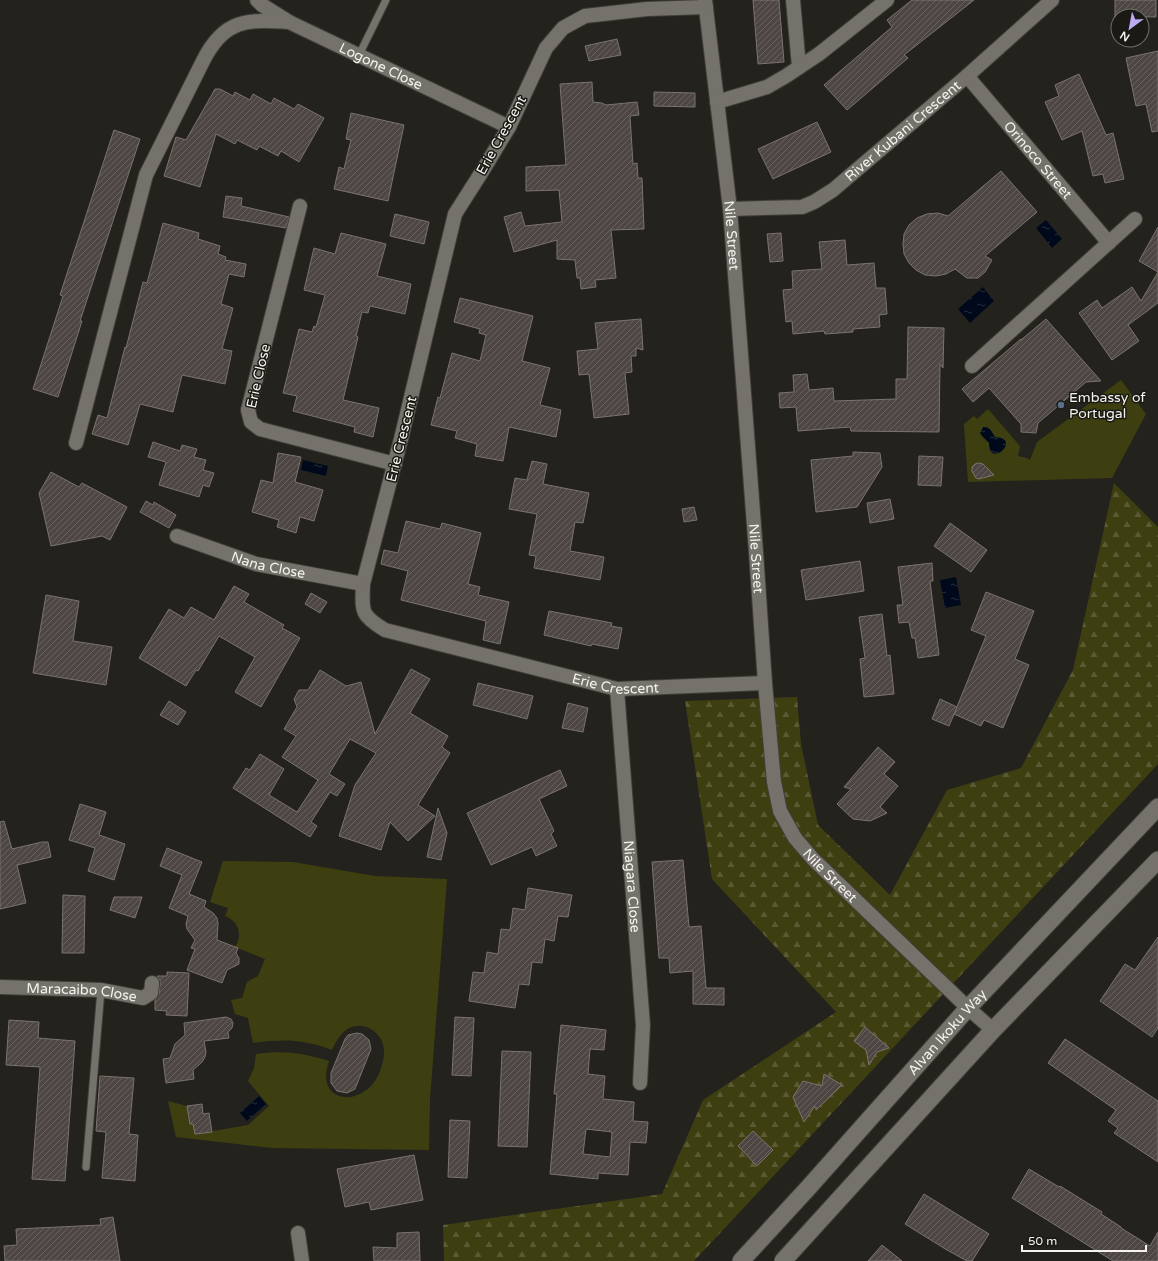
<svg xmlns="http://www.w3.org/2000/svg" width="1158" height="1261" viewBox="0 0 1158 1261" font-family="'Varela Round',sans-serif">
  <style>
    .green { fill: #3e3f11 }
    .forest { fill: url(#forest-firs) }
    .water { fill: url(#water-ripples) }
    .building { fill: url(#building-hatch); stroke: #7a736f; fill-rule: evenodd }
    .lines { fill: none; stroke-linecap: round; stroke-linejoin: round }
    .service-casing { stroke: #403e3a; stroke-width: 9 }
    .minor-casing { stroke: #403e3a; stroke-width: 16 }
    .tertiary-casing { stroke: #403e3a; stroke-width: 19 }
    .service { stroke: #74726b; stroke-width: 7 }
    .minor { stroke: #74726b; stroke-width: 14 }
    .tertiary { stroke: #74726b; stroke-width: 17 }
    .service-dot { fill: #5c6f8a; stroke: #1a1913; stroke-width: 1.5 }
    .labels { text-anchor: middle; stroke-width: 3; stroke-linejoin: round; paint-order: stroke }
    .street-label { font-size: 14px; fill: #f4f3ef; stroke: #1a1913 }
    .poi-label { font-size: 14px; fill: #f4f3ef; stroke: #1a1913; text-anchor: start }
  </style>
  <defs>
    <pattern id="forest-firs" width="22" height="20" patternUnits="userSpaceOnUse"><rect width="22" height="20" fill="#3e3f11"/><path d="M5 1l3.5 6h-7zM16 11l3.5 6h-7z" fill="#5a5b34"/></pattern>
    <pattern id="water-ripples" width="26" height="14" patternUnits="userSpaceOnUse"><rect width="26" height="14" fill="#00091b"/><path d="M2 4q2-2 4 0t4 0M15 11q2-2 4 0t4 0" fill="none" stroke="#262d3c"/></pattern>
    <pattern id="building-hatch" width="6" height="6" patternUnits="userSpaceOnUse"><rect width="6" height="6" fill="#4d4643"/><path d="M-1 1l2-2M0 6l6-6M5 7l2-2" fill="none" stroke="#67615e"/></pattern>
  </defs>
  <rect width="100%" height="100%" fill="#24221d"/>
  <g class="green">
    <path d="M1121 380 1146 414 1112 478 968 482 964 424 974 416 977 419 988 409 1020 446 1018 456 1027 458 1030 460 1037 442Z"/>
    <path d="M223 861 293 862 375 876 447 879 430 1099 429 1150 272 1148 176 1137 168 1101 187 1106 190 1124H193L195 1134 248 1125 269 1106 248 1081 254 1068 256 1054C281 1050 304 1053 329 1061 313 1108 370 1108 381 1068 384 1059 385 1052 383 1044 380 1035 373 1028 363 1026 346 1024 339 1036 332 1050 303 1039 284 1039 253 1043L248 1018 235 1014 231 1000 242 998 247 982 258 976 265 959 235 947C243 935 239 921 225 916L228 908 210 902Z"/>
  </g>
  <path class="forest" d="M1114 483 1158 527V764L694 1261H444L443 1225 662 1194 703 1100 836 1012 712 879 685 701 797 697 801 744 818 825 890 895 947 790 1021 768 1073 670Z"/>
  <g class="water">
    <path d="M1046 220 1062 239 1052 248 1036 228Z"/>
    <path d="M983 287 994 301 970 323 958 309Z"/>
    <path d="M983 427C990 426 992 432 995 437 1023 438 989 470 989 443L982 436 980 433Z"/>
    <path d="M303 460 328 466 326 476 301 470Z"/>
    <path d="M956 577 961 605 945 608 940 580Z"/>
    <path d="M259 1096 266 1104 247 1121 240 1113Z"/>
  </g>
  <g class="building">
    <path d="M753 0H779L784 62 758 64Z"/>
    <path d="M912 0H974L904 55 908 58 847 110 824 85 892 27 887 20Z"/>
    <path d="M1115 0H1156V17L1118 16V17H1115Z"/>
    <path d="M617 39 621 55 589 61 585 46Z"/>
    <path d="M1158 51V131L1152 132 1146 104 1136 106 1126 58Z"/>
    <path d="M1079 74 1106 135 1113 133 1124 179 1105 183 1103 174 1093 176 1082 131 1062 140 1045 102 1059 96 1055 85Z"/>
    <path d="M592 82 593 102 602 103 606 105 637 102 639 115 630 116 633 164 637 163 638 178H642L644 229 611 230 616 278 595 280 596 287 581 289 580 278H577L575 260 557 259V240L514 252 504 217 521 212 525 226 562 222 559 190 526 191V167L566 165 560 84Z"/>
    <path d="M215 89H220L233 96 235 92 250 100 253 94 271 104 274 98 294 109 298 104 324 118 299 162 281 151 278 156 259 146 257 150 237 140 235 144 216 134 200 187 164 176 176 137 186 140Z"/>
    <path d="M654 92 695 93V107L654 106Z"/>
    <path d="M351 113 404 125 388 201 334 189 339 167 344 169 348 152 351 140 346 139Z"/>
    <path d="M817 122 831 152 773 179 758 149Z"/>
    <path d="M114 130 140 139 80 321H82L58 397 33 389 63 296 60 295Z"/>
    <path d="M1001 171 1037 212 985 256 992 260 985 272 978 278H967L955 269 946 274 936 276 925 275 916 270 909 263 904 254 903 244 904 234 909 225 917 218 927 214 938 213 948 216Z"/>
    <path d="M226 196 242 198 241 206 289 217 286 228 223 217Z"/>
    <path d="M395 214 429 222 424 244 390 236Z"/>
    <path d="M163 223 199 233 198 239 220 246 218 254 226 257 225 260 246 264 244 277 229 274 221 304 233 308 222 349 232 351 225 384 182 375 173 412 140 404 128 445 92 434 98 415 107 418 125 347 126 348 143 282 147 283Z"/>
    <path d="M1158 227V272L1139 261Z"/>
    <path d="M341 233 386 244 377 276 411 284 405 314 370 306 368 313 362 312 356 336 358 337 343 400 379 408 373 437 354 432 355 427 293 411 297 396 283 393 299 329 312 332 314 326 316 327 325 295 304 290 314 248 335 254Z"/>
    <path d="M781 233 783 261 770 262 767 234Z"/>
    <path d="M845 240 847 265 874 263 876 288H885L887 314 879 315 880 327 853 329V332L825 334 824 331 793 334 792 321 786 322 783 290 793 289 792 271 822 269 819 242Z"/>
    <path d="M1158 272V303L1128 325 1139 341 1112 360 1079 313 1097 300 1102 308 1132 287 1141 301Z"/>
    <path d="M460 298 533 316 522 361 550 368 540 405 561 410 556 437 509 427 503 461 475 456 477 444 455 438 457 431 431 425 438 397 440 398 452 353 480 361 486 335 479 333 480 329 454 322Z"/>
    <path d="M641 319 643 350 636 348V356H631L632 372 625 373 629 414 594 418 589 374 579 375 577 351 598 349 595 323Z"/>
    <path d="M1046 319 1101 381 1086 382 1038 423 1036 433 1021 432V424L989 388 973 402 962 389 1021 339V340Z"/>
    <path d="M908 327 944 328 943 368 940 364 939 432 851 431 850 427 798 431 796 407 780 408 779 393 794 392 793 375 807 374 809 390 833 388 834 401 896 399V379H907Z"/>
    <path d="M153 442 180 451 182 445 197 449 194 457 206 460 203 470 214 473 209 487 203 485 199 497 159 485 166 462 148 457Z"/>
    <path d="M853 452 880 453 882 467 857 507 816 512 811 460 853 456Z"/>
    <path d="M278 453 301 457 295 482 323 490 314 521 300 517 296 533 277 527 279 520 252 512 261 480 273 483Z"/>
    <path d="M919 456 943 457 941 486 918 485Z"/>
    <path d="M532 461 547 464 543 484 589 493 583 523 575 522 570 551 604 557 600 580 534 568 536 556 529 555 537 514 509 509 515 478 527 480Z"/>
    <path d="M979 463 983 464 994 475 979 479 976 478 972 471V467L975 464Z"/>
    <path d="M51 472 79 487 82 483 127 507 110 540 102 536 51 546 39 493Z"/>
    <path d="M890 499 894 519 870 523 867 503Z"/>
    <path d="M146 501 153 505 154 502 176 515 169 528 140 512Z"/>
    <path d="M694 507 697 520 684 522 682 509Z"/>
    <path d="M406 521 440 529 442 523 481 533 468 584 480 587 478 595 509 602 500 644 483 640 486 621 401 600 408 571 381 564 384 550 398 553Z"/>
    <path d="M950 523 987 550 971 572 934 546Z"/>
    <path d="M860 561 864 591 806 600 801 570Z"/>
    <path d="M932 563 933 581H930L939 655 918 658 915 638H912L909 622 899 623 897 605H903L898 567Z"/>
    <path d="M234 586 249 594 244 602 284 625 282 628 300 638 261 707 235 692 255 657 219 636 198 671 196 670 186 686 139 658 169 609 184 618 191 607 214 620Z"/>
    <path d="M986 592 1034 611 1015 659 1029 665 1003 728 984 720 981 726 954 714 986 636 971 630Z"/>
    <path d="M311 593 327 602 320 613 305 604Z"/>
    <path d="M46 595 79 601 73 641 112 647 106 685 33 673Z"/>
    <path d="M549 611 612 623 611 626 622 628 618 649 592 644 591 646 544 635Z"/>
    <path d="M882 614 887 656 890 655 894 694 864 697 860 659 865 658 859 617Z"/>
    <path d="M411 669 430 679 410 713 448 736 442 747 450 753 418 805 435 816 408 841 390 822 381 850 339 836 355 785 376 753 350 739 329 774 345 784 337 796 330 792 311 822 317 826 310 837 233 788 246 768 250 770 260 754 284 769 269 795 297 812 318 780 282 757 296 736 284 729 297 707 294 699 299 690H308L320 670 346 686 361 682 375 734Z"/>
    <path d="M478 683 533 696 527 719 473 705Z"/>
    <path d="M940 699 957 707 949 726 932 719Z"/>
    <path d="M169 701 186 712 178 725 160 715Z"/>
    <path d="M568 703 588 708 583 732 562 728Z"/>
    <path d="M878 747 895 762 884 774 898 786 880 807 887 813 870 821 853 819 837 804 851 789 844 787Z"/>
    <path d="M560 770 567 786 539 799 554 831 551 834 557 846 536 856 532 847 491 865 467 813Z"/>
    <path d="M80 804 106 812 99 835 125 844 114 880 88 871 95 848 69 840Z"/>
    <path d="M438 808 447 833 441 860 427 857Z"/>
    <path d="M4 821 12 849 42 842H48L51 857 17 865 26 903 0 909V822Z"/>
    <path d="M167 848 202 862 189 894 206 901 204 907 213 913 217 918 218 923 217 940 238 948 236 953 239 958V964L227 970 222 983 187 970 195 949 191 948 195 940 187 929 186 924 188 916 169 908 182 875 160 866Z"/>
    <path d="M683 860 689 927 701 926 706 988H724V1005L693 1004V971L670 973 669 958H659L652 862Z"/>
    <path d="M528 888 572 895 568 917 558 916 554 941 545 939 542 963 532 962 529 985 519 984 515 1008 469 1001 473 972 484 973 487 952 498 954 501 929 510 930 513 908 525 910Z"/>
    <path d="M63 895 85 896 84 953H62Z"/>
    <path d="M114 897H142L135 918 110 910Z"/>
    <path d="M1158 937V1028L1152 1037 1100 1001 1125 964 1135 970Z"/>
    <path d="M167 972 189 973 187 1016 166 1015 167 1011 155 1010V1000L159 994 160 984V980L157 976H167Z"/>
    <path d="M226 1017 231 1019 233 1023 232 1028 228 1032 229 1038 204 1041 206 1052 205 1057 202 1062 193 1070 194 1079 166 1083 163 1059 170 1058 175 1044 185 1035 184 1023Z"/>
    <path d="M455 1017 474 1018 471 1076 452 1075Z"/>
    <path d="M9 1020 39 1022 38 1038 75 1041 65 1181 32 1179 40 1067 6 1065Z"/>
    <path d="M561 1025 606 1030 604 1050 590 1049 588 1074 605 1076 603 1099 634 1102 633 1121 648 1122 646 1143 630 1142 628 1175 598 1173V1179L550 1174 557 1094H554ZM586 1129 612 1132 610 1157 583 1154Z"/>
    <path d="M865 1027 889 1048 877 1052 869 1065 866 1050 854 1041Z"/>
    <path d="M357 1033 362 1034 369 1040 371 1049 355 1089 347 1093 337 1091 331 1083V1073L345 1039 348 1035Z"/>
    <path d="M1065 1039 1158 1101V1162L1114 1133 1118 1128 1108 1121 1116 1110 1048 1063Z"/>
    <path d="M502 1051 531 1052 527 1147 498 1146Z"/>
    <path d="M824 1074 842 1085 816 1110V1107H814L804 1122 793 1097 803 1081 822 1086Z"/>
    <path d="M100 1076 134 1078 129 1134 138 1135 135 1181 102 1178 106 1132 96 1131Z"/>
    <path d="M202 1104 203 1114 209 1113 212 1132 195 1134 193 1124H190L187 1106Z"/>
    <path d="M450 1120 470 1121 467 1178 448 1177Z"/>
    <path d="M753 1131 773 1150 757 1166 738 1146Z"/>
    <path d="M414 1155 423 1200 371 1210 369 1202 345 1207 337 1169Z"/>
    <path d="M1029 1169 1059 1187 1060 1186 1102 1212 1101 1214 1121 1227V1228L1150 1246 1158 1232V1261H1113L1012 1198Z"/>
    <path d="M924 1194 989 1234 972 1261H967L947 1250 905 1224Z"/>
    <path d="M113 1217 120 1261H5L4 1246 17 1245 16 1229 101 1225 100 1219Z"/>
    <path d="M419 1232 420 1261H374L373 1247 397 1248V1233Z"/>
    <path d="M882 1245 902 1261H868Z"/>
  </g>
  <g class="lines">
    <g class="service-casing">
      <g id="service">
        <path d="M359 55 386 0"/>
        <path d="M86 1167 101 990"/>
      </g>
    </g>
    <g class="minor-casing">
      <g id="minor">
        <path id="s1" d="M257 0 262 5 289 22 509 127"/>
        <path id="s2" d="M705 0 730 209 756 552 765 683 774 782 780 811 795 838 813 859 968 1008 993 1030"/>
        <path d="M793 0 799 67"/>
        <path id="s3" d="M706 7 647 9 585 16 563 28 546 48 509 127 483 170 455 214 401 439 363 584C362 611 360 615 385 630L617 689 765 683"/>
        <path id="s4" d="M967 76 1109 243"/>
        <path d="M717 102 767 87 786 76 819 54 887 0"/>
        <path d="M300 206 248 410 251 422 260 429 395 464"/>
        <path id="s5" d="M730 209 802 207 814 202 833 190 967 76 1052 0"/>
        <path d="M972 366 1135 219"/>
        <path d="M76 443 146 175 203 61C224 19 247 19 289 22"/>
        <path id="s6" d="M177 536 256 564 363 584"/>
        <path id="s7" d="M617 689 643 1025 640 1083"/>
        <path id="s8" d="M0 987 101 990 143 998 151 993 152 983"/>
        <path d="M298 1233 302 1261"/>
      </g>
    </g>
    <g class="tertiary-casing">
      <g id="tertiary">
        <path id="s9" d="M741 1261 809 1187 968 1008 1158 807"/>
        <path d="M783 1261 993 1030 1158 860"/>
      </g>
    </g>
    <use href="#service" class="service"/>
    <use href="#minor" class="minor"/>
    <use href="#tertiary" class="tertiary"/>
  </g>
  <circle class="service-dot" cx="1061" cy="405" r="4"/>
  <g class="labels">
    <g class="street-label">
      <text dy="5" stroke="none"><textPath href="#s1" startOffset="141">Logone Close</textPath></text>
      <text dy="5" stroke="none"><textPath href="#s5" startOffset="199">River Kubani Crescent</textPath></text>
      <text transform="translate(501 135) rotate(-61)" y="5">Erie Crescent</text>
      <text dy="5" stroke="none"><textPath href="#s4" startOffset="110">Orinoco Street</textPath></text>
      <text dy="5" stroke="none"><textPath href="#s2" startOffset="237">Nile Street</textPath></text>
      <text transform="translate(258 376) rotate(-77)" y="5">Erie Close</text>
      <text transform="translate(401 439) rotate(-76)" y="5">Erie Crescent</text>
      <text dy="5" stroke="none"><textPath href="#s2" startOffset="561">Nile Street</textPath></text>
      <text dy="5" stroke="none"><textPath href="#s6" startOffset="96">Nana Close</textPath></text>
      <text dy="5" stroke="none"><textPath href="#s3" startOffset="1037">Erie Crescent</textPath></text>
      <text dy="5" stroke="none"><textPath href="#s2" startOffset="897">Nile Street</textPath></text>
      <text dy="5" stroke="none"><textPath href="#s7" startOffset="198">Niagara Close</textPath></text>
      <text dy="5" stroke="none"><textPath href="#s8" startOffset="82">Maracaibo Close</textPath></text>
      <text dy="5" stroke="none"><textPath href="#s9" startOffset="308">Alvan Ikoku Way</textPath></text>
    </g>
    <g class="poi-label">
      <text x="1069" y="402">Embassy of<tspan x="1069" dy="16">Portugal</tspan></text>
    </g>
  </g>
  <g transform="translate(1130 28) rotate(212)"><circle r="19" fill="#1a1913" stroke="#71706b"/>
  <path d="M0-3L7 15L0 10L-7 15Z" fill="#bea9f5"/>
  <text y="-6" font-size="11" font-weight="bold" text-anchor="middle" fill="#f4f3ef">N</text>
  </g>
  <path d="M1022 1245v6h124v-6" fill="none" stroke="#f4f3ef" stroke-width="2"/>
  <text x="1028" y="1245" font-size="12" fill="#f4f3ef" stroke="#1a1913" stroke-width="3" paint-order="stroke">50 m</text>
</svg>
